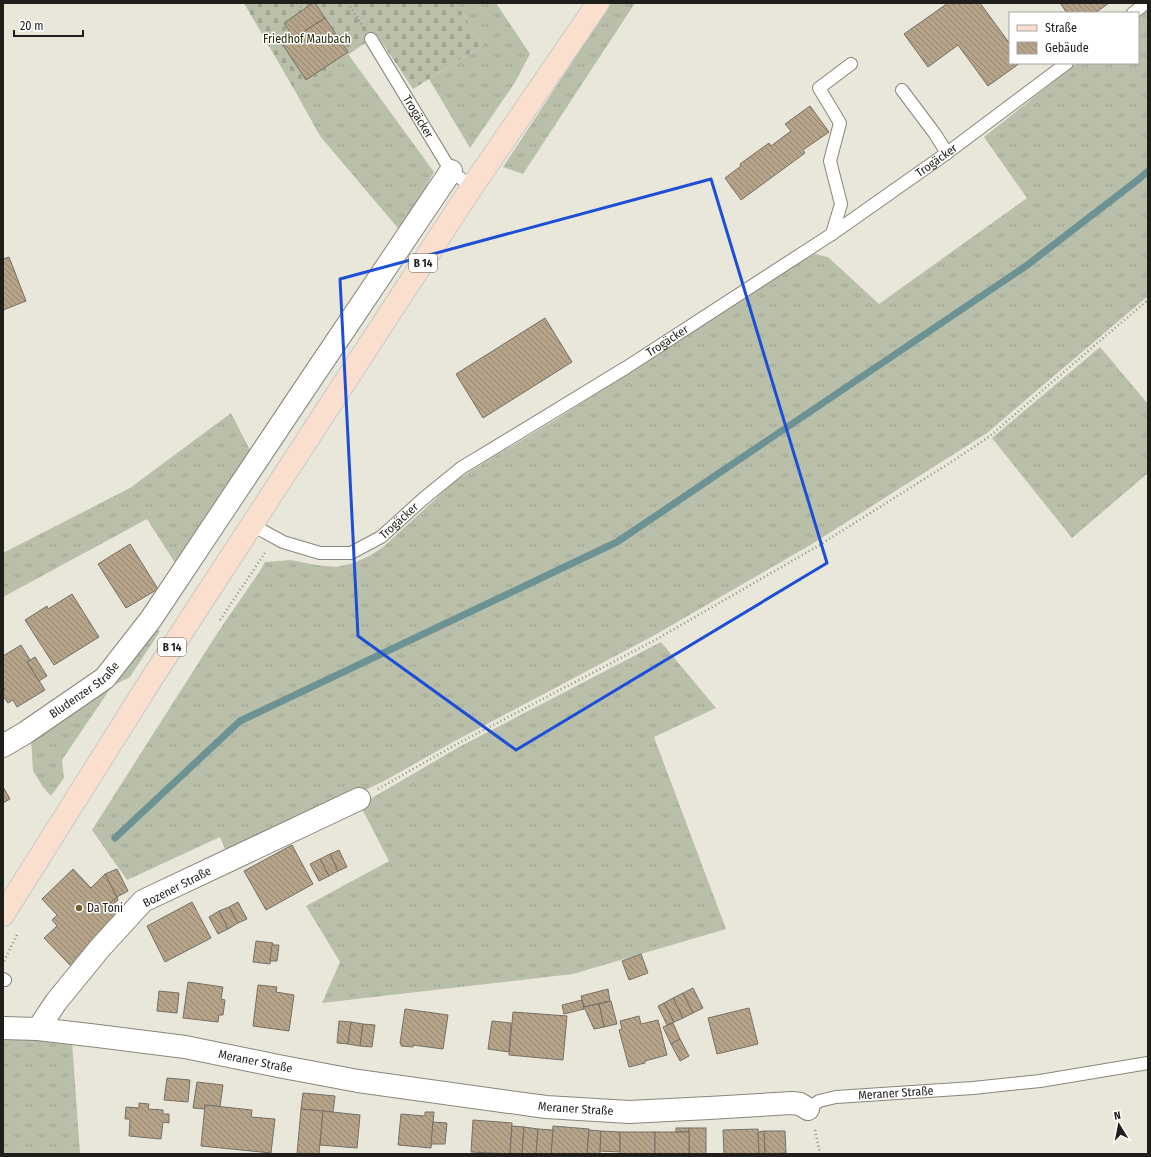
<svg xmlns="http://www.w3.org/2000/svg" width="1151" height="1157" viewBox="0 0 1151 1157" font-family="'Fira Sans Condensed',sans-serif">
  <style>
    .grass { fill: url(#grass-tufts) }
    .cemetery { fill: url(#cemetery-stones) }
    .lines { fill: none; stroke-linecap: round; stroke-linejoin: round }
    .stream { stroke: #6c9293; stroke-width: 7 }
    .building { fill: url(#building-back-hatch); stroke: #766f66 }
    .service-casing { stroke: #88867a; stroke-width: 14 }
    .minor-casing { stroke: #88867a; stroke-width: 24 }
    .primary-casing { stroke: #c9c9c8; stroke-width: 24 }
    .path { stroke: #919086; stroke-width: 2.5; stroke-dasharray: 1 3; stroke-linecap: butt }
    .service { stroke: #fff; stroke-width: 12 }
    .minor { stroke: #fff; stroke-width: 22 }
    .primary { stroke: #fadece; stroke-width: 22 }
    .marked { fill: none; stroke: #1d4ed8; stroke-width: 3; stroke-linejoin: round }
    .poi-dot { fill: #726230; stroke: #fff; stroke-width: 1.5 }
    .labels { text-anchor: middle; stroke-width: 3; stroke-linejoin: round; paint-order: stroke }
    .shield { fill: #fff; stroke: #62625f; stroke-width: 1 }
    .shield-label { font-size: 11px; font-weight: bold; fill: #1f1e1a }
    .park-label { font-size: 12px; fill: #272e08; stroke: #fff }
    .street-label { font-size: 12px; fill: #1f1e1a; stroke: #fff }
    .poi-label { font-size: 12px; fill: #1f1e1a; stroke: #fff; text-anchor: start }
  </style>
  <defs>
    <pattern id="grass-tufts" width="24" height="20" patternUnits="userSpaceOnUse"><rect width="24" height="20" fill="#babfaa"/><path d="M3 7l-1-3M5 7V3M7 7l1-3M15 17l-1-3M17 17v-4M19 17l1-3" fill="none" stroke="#9fa492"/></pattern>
    <pattern id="cemetery-stones" width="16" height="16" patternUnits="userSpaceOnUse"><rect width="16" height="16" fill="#babfaa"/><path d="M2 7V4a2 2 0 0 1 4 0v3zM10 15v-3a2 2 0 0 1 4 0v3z" fill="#9fa492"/></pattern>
    <pattern id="building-back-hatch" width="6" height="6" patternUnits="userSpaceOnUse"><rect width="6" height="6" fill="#b6a48a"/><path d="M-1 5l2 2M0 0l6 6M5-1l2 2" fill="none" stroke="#938570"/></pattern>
  </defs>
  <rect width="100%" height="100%" fill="#e9e7da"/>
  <g class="grass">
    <path d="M456 3H496L530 54 514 84 470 148 429 79 483 45Z"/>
    <path d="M611 3H635L523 174 503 167Z"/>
    <path d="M1148 7V296L987 433 812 544 653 636 455 741 386 780 332 806 227 854 220 837 127 880 92 830 218 632 260 571 265 562 291 560 316 565 336 567 354 563 369 556 382 548 454 482 469 472 558 418 656 356 791 267 815 254 828 257 879 304 1027 198 984 137 1077 63H1138V15Z"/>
    <path d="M348 54 434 172 402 233 320 136 295 91Z"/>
    <path d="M1100 347 1148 404V473L1072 538 992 438Z"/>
    <path d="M231 413 252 454 179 569 147 519 3 597V553L130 488Z"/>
    <path d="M153 626 160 631 130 677 112 686 62 760 64 778 51 796 43 787 33 771 31 737Z"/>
    <path d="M661 642 716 708 654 737 726 929 573 974 322 1003 340 962 306 906 389 861 360 805 459 747Z"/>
    <path d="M3 1037 72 1041 80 1154H3Z"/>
  </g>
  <path class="cemetery" d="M244 3H456L483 45 413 89 377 35 295 91Z"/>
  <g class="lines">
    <path class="stream" d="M115 838 240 721 617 542 1026 266 1139 179 1148 171"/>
  </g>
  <g class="building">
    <path d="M313 3H315L325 18 294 38 284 23Z"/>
    <path d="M948 3H980L1010 44V63H1020L988 86 958 45 928 67 904 34Z"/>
    <path d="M1060 3H1109L1095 13H1067Z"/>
    <path d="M325 18 348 52 306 80 283 45Z"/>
    <path d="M810 106 829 132 803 150 805 153 741 200 725 178 741 166 740 164 769 143 771 146 791 131 785 124Z"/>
    <path d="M9 257 26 301 3 310V259Z"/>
    <path d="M545 318 572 362 483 418 456 374Z"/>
    <path d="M130 544 158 589 126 608 98 564Z"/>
    <path d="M72 594 99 637 54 665 25 620 47 606 48 609Z"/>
    <path d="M21 645 30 660 27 662 45 690 17 707 13 700 8 703 3 696V691L5 689 3 686V656Z"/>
    <path d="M35 657 47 676 39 681 27 662Z"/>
    <path d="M3 787 10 799 3 803Z"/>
    <path d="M292 845 313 884 266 910 244 871Z"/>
    <path d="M339 850 347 867 338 871 330 854Z"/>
    <path d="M330 854 338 871 329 876 320 859Z"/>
    <path d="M320 859 329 876 319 881 310 864Z"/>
    <path d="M73 869 91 888 105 874 117 897 109 904 119 915 73 968 44 938 57 926 52 920 57 915 42 899Z"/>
    <path d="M117 869 128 891 117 897 105 874Z"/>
    <path d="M117 897 118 900 111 906 109 904Z"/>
    <path d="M192 902 211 938 165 962 147 926Z"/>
    <path d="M238 902 247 919 238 923 229 907Z"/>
    <path d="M229 907 238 923 228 929 219 911Z"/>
    <path d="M219 911 228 929 218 934 209 917Z"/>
    <path d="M256 941 273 943 270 964 253 962Z"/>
    <path d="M272 945H279L277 961H270Z"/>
    <path d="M641 954 648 973 629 980 622 961Z"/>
    <path d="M188 982 223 987 221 999 225 1000 223 1015H219L218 1022 183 1018Z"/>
    <path d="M258 985 277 987 276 992 294 995 289 1031 253 1026Z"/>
    <path d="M693 988 703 1008 693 1013 683 993Z"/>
    <path d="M608 989 610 1001 584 1007 581 996Z"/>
    <path d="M159 991 179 993 177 1013 157 1011Z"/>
    <path d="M683 993 693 1013 683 1018 673 998Z"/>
    <path d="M673 998 683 1018 674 1022 664 1003Z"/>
    <path d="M582 1000 584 1009 564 1014 562 1005Z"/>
    <path d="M611 1001 617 1024 604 1027 599 1004Z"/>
    <path d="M664 1003 674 1022 667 1025 658 1006Z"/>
    <path d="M599 1004 604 1027 594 1029 584 1007Z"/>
    <path d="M749 1008 758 1044 717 1054 708 1018Z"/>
    <path d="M405 1009 448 1015 443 1049 413 1045V1047L401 1046V1043H400Z"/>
    <path d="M513 1012 567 1016 563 1060 509 1055Z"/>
    <path d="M639 1016 641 1024 658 1020 667 1055 645 1061V1063L629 1067 619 1030 622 1029 620 1021Z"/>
    <path d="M339 1021 351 1022 348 1044 337 1043Z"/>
    <path d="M492 1021 511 1023 509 1052 488 1049Z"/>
    <path d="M351 1022 363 1024 360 1046 348 1044Z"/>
    <path d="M673 1023 680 1039 671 1044 663 1027Z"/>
    <path d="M363 1024 375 1025 372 1047 360 1046Z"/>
    <path d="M680 1039 689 1056 680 1061 671 1044Z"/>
    <path d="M167 1078 190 1080 188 1102 164 1100Z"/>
    <path d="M197 1082 223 1085 220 1107 205 1105 204 1109 193 1108Z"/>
    <path d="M303 1093 335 1096 333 1112 301 1109Z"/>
    <path d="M139 1103 149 1104 148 1109 163 1110V1114H169V1123L163 1122 161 1139 129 1136 130 1119H125L126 1107 139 1108Z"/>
    <path d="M205 1105 252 1110 251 1117 275 1119 271 1153 201 1146Z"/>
    <path d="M301 1109 323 1111 319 1154H297Z"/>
    <path d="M323 1111 360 1115 357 1148 320 1145Z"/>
    <path d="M425 1112H434L431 1148 398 1145 401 1114 425 1116Z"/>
    <path d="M473 1120 512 1123 510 1154 471 1152Z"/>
    <path d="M433 1122 447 1123 445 1144H431Z"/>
    <path d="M512 1126 524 1127 522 1154 510 1153Z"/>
    <path d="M553 1126 589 1129 587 1154H551Z"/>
    <path d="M524 1127 538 1129 536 1154H522Z"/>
    <rect x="676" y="1128" width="13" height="4"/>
    <rect x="689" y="1128" width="17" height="26"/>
    <path d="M538 1129 553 1130 551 1154H536Z"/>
    <path d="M758 1129 759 1154H724L723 1130Z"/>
    <path d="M589 1130 601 1131 600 1154H587Z"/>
    <path d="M601 1131 620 1132V1152L600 1151Z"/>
    <path d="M764 1131H785L786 1153 765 1154Z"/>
    <path d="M764 1131 765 1154 759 1153 758 1132Z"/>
    <rect x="620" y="1132" width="35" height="22"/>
    <rect x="655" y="1132" width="34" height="22"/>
  </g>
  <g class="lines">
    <g class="service-casing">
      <g id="service">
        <path d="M1133 13 1146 3"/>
        <path id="s1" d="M371 39 451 171 472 187"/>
        <path d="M902 90 935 134 947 153"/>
        <path d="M832 234 841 204 830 161 840 123 819 88 851 64"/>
        <path id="s2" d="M252 525 283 542 320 553H351L381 537 423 499 461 468 627 367 832 234 947 153 1067 63"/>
        <path d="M3 979 5 980"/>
        <path id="s3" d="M808 1109 819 1101 836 1097 973 1088 1040 1081 1148 1063"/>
      </g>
    </g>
    <g class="minor-casing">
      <g id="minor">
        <path id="s4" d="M3 746 25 733 105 678 151 619 297 400 451 171"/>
        <path id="s5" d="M3 1028 38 1029 98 1036 185 1047 278 1066 358 1081 546 1107 629 1112 709 1108 792 1103 800 1104 808 1109"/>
        <path d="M38 1029 56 1002 100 948 143 901 359 799"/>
      </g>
    </g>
    <g class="primary-casing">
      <path id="primary" d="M3 915 154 675 472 187 598 3"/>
    </g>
    <g class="path">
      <path d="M298 3 303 10"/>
      <path d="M348 3 362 25"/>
      <path d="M220 620 265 553"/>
      <path d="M378 789 457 744 657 639 818 546 956 459 990 436 1095 345 1148 300"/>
      <path d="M4 961 18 933"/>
      <path d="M815 1130 820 1154"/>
    </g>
    <use href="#service" class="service"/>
    <use href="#minor" class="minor"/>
    <use href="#primary" class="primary"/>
  </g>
  <path class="marked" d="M711 179 827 563 516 750 358 636 340 279Z"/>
  <circle class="poi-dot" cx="79" cy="908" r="4"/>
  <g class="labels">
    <g class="shield">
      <rect x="409" y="254" width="28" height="18" rx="3"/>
      <rect x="158" y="638" width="28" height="18" rx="3"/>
    </g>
    <g class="shield-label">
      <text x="423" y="267">B 14</text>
      <text x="172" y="651">B 14</text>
    </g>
    <g class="park-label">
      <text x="307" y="43">Friedhof Maubach</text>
    </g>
    <g class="street-label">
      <text dy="4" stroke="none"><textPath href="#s1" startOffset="91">Trogäcker</textPath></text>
      <text dy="4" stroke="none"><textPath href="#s2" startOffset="811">Trogäcker</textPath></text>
      <text dy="4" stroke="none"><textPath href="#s2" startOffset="487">Trogäcker</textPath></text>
      <text dy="4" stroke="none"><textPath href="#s2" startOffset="163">Trogäcker</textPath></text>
      <text dy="4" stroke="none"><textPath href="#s4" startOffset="99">Bludenzer Straße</textPath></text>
      <text transform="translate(177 887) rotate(-27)" y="4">Bozener Straße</text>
      <text dy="4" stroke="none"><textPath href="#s5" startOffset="255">Meraner Straße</textPath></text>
      <text dy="4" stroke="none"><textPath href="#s3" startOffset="91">Meraner Straße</textPath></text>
      <text dy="4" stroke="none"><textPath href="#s5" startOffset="579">Meraner Straße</textPath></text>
    </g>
    <g class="poi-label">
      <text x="87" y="912">Da Toni</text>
    </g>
  </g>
  <rect width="1151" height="1157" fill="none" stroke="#1f1e1a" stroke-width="8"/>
  <rect x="1009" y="12" width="130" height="52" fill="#ffffff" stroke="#a5a5a3"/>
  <rect x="1017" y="25" width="20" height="6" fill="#fadece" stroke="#a5a5a3"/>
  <text x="1045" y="32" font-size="12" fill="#1f1e1a">Straße</text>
  <rect x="1017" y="42" width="20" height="12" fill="url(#building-back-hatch)" stroke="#a5a5a3"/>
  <text x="1045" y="52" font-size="12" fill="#1f1e1a">Gebäude</text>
  <g transform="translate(1119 1125) rotate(350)" stroke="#ffffff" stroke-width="3" paint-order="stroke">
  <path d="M0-3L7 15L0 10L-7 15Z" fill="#1f1e1a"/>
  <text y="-6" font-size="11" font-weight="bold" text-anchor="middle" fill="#1f1e1a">N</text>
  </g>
  <path d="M14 30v6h69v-6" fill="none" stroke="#1f1e1a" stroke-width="2"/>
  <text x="20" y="30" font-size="12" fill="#1f1e1a" stroke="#ffffff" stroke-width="3" paint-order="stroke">20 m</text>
</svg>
